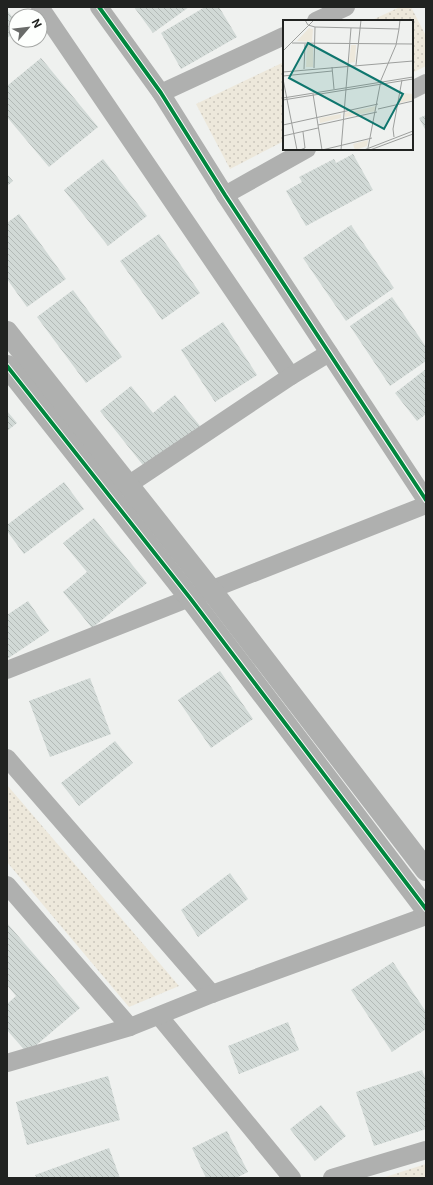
<svg xmlns="http://www.w3.org/2000/svg" width="433" height="1185" viewBox="0 0 433 1185" font-family="Inter,sans-serif">
  <style>
    .park { fill: url(#park-dots) }
    .building { fill: url(#building-back-hatch) }
    .lines { fill: none; stroke-linecap: round; stroke-linejoin: round }
    .minor { stroke: #afb0af; stroke-width: 18 }
    .tertiary { stroke: #afb0af; stroke-width: 22 }
    .cycleway-casing { stroke: #fdfffd; stroke-width: 6 }
    .cycleway { stroke: #00873e; stroke-width: 4 }
    .inset-road { fill: none; stroke: #9d9f9d; stroke-width: 1 }
    .view { fill: #0f766e; fill-opacity: 0.15; stroke: #0f766e; stroke-width: 2 }
    .inset-edge { fill: none; stroke: #212321; stroke-width: 2 }
  </style>
  <defs>
    <pattern id="park-dots" width="8" height="8" patternUnits="userSpaceOnUse"><rect width="8" height="8" fill="#ede8db"/><path d="M2 2h.1M6 6h.1" fill="none" stroke="#cbc7bc" stroke-width="1.8" stroke-linecap="round"/></pattern>
    <pattern id="building-back-hatch" width="6" height="6" patternUnits="userSpaceOnUse"><rect width="6" height="6" fill="#d1d9d6"/><path d="M-1 5l2 2M0 0l6 6M5-1l2 2" fill="none" stroke="#b3bab7"/></pattern>
  </defs>
  <rect width="100%" height="100%" fill="#eff1ef"/>
  <g class="park">
    <path d="M400 7H411L426 36V66L412 73V21H370Z"/>
    <path d="M284 62V141L230 169 196 104Z"/>
    <path d="M7 785 179 986 129 1007 7 862Z"/>
    <path d="M426 1164V1178H382Z"/>
  </g>
  <g class="building">
    <path d="M134 7H189L153 33Z"/>
    <path d="M205 7H219L237 37 181 69 161 33Z"/>
    <path d="M7 10 16 22V32L7 38Z"/>
    <path d="M41 58 98 127 49 167 7 117V86Z"/>
    <path d="M426 115V131L419 118Z"/>
    <path d="M353 154 373 190 306 226 286 191 302 182 299 177 334 159 336 163Z"/>
    <path d="M103 159 147 216 108 246 64 190Z"/>
    <path d="M7 174 13 181 7 186Z"/>
    <path d="M19 214 66 279 27 307 7 279V223Z"/>
    <path d="M351 225 394 288 346 321 303 258Z"/>
    <path d="M159 234 200 293 162 320 120 261Z"/>
    <path d="M73 290 122 357 86 383 37 317Z"/>
    <path d="M392 297 426 347V361L390 386 350 326Z"/>
    <path d="M223 322 257 375 215 402 181 350Z"/>
    <path d="M426 369V414L417 421 395 393Z"/>
    <path d="M131 386 153 413 175 395 200 426 146 469 100 411Z"/>
    <path d="M7 411 17 423 7 431Z"/>
    <path d="M64 482 84 509 24 554 7 531V525Z"/>
    <path d="M94 518 147 583 92 628 63 592 87 572 63 543Z"/>
    <path d="M28 601 49 631 7 659V615Z"/>
    <path d="M220 671 253 719 211 748 178 700Z"/>
    <path d="M90 678 111 734 50 757 29 701Z"/>
    <path d="M115 741 133 763 79 806 61 783Z"/>
    <path d="M230 873 248 899 198 937 181 910Z"/>
    <path d="M7 923 80 1008 27 1053 7 1030V1004L16 996 7 985Z"/>
    <path d="M393 962 426 1012V1029L392 1052 351 990Z"/>
    <path d="M288 1022 299 1050 239 1074 228 1046Z"/>
    <path d="M422 1070 426 1080V1129L374 1146 356 1092Z"/>
    <path d="M108 1076 120 1120 27 1145 16 1102Z"/>
    <path d="M321 1105 346 1136 315 1161 290 1129Z"/>
    <path d="M227 1131 248 1172 236 1178H206L192 1148Z"/>
    <path d="M109 1148 120 1178H37L35 1175Z"/>
  </g>
  <g class="lines">
    <g class="minor">
      <path d="M40 7 291 376"/>
      <path d="M99 7 161 93 225 195 426 500"/>
      <path d="M316 21 346 7"/>
      <path d="M412 90 426 83"/>
      <path d="M161 93 284 36"/>
      <path d="M225 195 307 149"/>
      <path d="M128 485 291 376 329 353"/>
      <path d="M7 670 426 505"/>
      <path d="M7 758 212 994"/>
      <path d="M7 885 130 1027"/>
      <path d="M159 1016 292 1178"/>
      <path d="M7 1063 130 1027 212 994 426 916"/>
      <path d="M332 1178 426 1150"/>
    </g>
    <g class="tertiary">
      <path d="M7 332 211 590 426 870"/>
      <path d="M7 366 190 598 426 909"/>
    </g>
    <g class="cycleway-casing">
      <g id="cycleway">
        <path d="M99 7 161 93 225 195 426 500"/>
        <path d="M7 366 190 598 426 909"/>
      </g>
    </g>
    <use href="#cycleway" class="cycleway"/>
  </g>
  <g transform="translate(283 20)">
    <rect width="130" height="130" fill="#eff1ef"/>
    <path d="M26 8 30 9 29 22 14 21ZM24 25H30V47H23ZM68 25H73L72 42 66 43ZM118 73 130 74V80L116 83ZM93 86V91L62 97V93ZM58 94V98L37 103 36 98ZM85 120 84 126 72 130 70 124Z" fill="#ede8db"/>
    <path class="inset-road" d="M22 0 25 5 32 7 116 9 117 0M9 23 130 24M0 31 31 0M73 45 78 0M49 47 51 69M31 48 32 7M21 49 22 24M0 52 130 41M0 56 49 51M0 59 14 130M30 74 39 130 89 118M0 78 130 57M0 80 130 59M95 89 130 81M0 105 95 84M35 105 94 92M0 116 35 108M111 117 110 109 119 60M85 128 98 60 113 25 116 9M17 130 22 128 20 112M58 130 68 8M81 130 130 111M87 130 130 114"/>
    <path class="view" d="M25 23 120 74 101 109 6 58Z"/>
    <rect width="130" height="130" class="inset-edge"/>
  </g>
  <rect width="433" height="1185" fill="none" stroke="#212321" stroke-width="16"/>
  <g transform="translate(28 28) rotate(62)"><circle r="19" fill="#fdfffd" stroke="#a5a7a5"/>
  <path d="M0-3L7 15L0 10L-7 15Z" fill="#696b69"/>
  <text y="-6" font-size="11" font-weight="bold" text-anchor="middle" fill="#212321">N</text>
  </g>
</svg>
